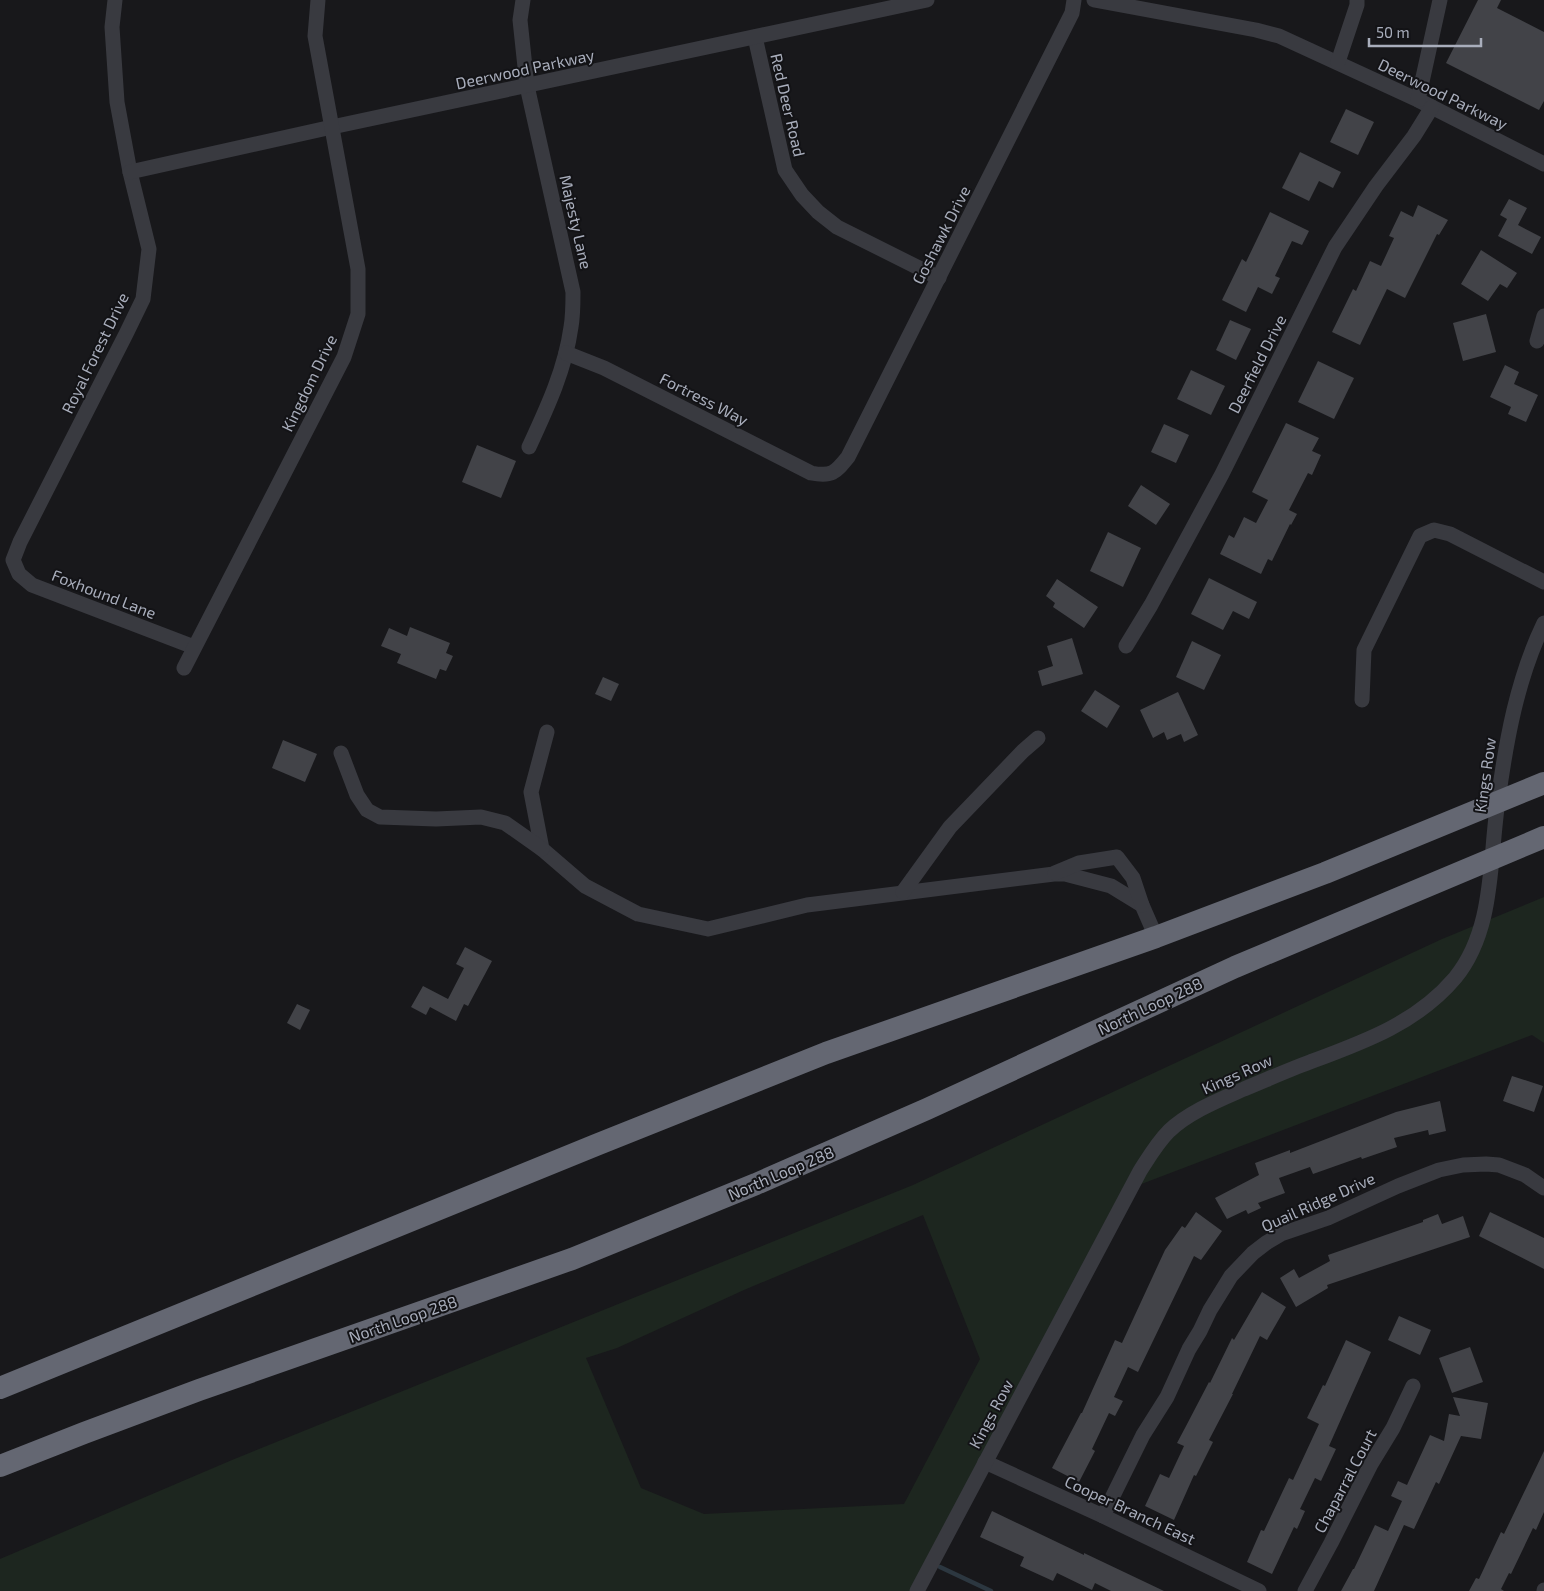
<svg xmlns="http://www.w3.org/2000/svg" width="1544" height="1591" viewBox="0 0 1544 1591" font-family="'Exo 2',sans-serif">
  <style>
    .green { fill: #1d261f; fill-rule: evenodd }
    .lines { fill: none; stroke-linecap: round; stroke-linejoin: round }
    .stream { stroke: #2c3740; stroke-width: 4.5 }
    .building { fill: #424348 }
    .minor { stroke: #393a40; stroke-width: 15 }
    .highway { stroke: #646772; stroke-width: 22 }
    .labels { text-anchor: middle; stroke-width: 4; stroke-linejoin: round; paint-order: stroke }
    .street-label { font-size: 16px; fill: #a9aebc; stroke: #131316 }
  </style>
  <rect width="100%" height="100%" fill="#18181b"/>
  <path class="green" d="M1544 897V1043L1532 1035 1131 1188 917 1591H0V1559L232 1460 913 1185 1442 939ZM923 1215 980 1359 904 1504 704 1514 641 1488 586 1358 617 1348 744 1290Z"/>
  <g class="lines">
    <path class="stream" d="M940 1567 991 1591"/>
  </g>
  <g class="building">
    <path d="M1478 0H1501L1497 8 1544 32V101L1539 110 1446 63Z"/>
    <path d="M1346 109 1374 122 1358 155 1330 142Z"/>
    <path d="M1300 152 1341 172 1333 188 1319 181 1309 201 1282 188Z"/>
    <path d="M1509 199 1527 208 1518 225 1541 237 1532 254 1498 236 1507 219 1500 215Z"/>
    <path d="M1418 205 1448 220 1439 235 1437 234 1405 298 1387 289 1360 345 1332 332 1353 289 1356 291 1370 261 1381 266 1394 238 1389 236 1401 211 1413 217Z"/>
    <path d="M1270 212 1309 231 1302 245 1292 241 1275 276 1280 278 1272 294 1258 287 1246 312 1222 300 1242 259 1246 262Z"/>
    <path d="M1481 250 1517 273 1507 288 1500 284 1488 301 1461 284Z"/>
    <path d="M1486 314 1496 352 1463 361 1453 323Z"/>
    <path d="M1230 320 1251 329 1236 360 1216 350Z"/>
    <path d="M1318 361 1354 378 1334 419 1298 402Z"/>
    <path d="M1505 365 1519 372 1514 384 1538 395 1526 422 1508 414 1511 407 1490 397Z"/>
    <path d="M1191 370 1225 386 1211 415 1177 399Z"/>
    <path d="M1286 423 1319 438 1312 451 1321 455 1312 475 1308 473 1289 510 1297 514 1291 525 1290 524 1272 561 1268 559 1261 574 1220 554 1229 535 1234 538 1244 517 1256 523 1268 500 1252 492Z"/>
    <path d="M1164 424 1189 435 1176 463 1151 452Z"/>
    <path d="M477 445 516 461 501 498 462 482Z"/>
    <path d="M1141 485 1170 504 1156 525 1128 506Z"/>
    <path d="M1108 532 1141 548 1123 587 1090 571Z"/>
    <path d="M1209 578 1257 602 1249 619 1233 611 1223 630 1191 614Z"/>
    <path d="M1057 579 1098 607 1084 628 1053 607 1055 603 1046 596Z"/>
    <path d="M410 627 450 643 446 653 453 656 446 671 440 669 436 679 397 663 401 654 381 646 389 628 407 636Z"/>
    <path d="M1072 638 1083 674 1042 686 1038 671 1053 666 1047 646Z"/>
    <path d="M1192 641 1221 655 1204 690 1176 677Z"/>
    <path d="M603 677 619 684 611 701 595 694Z"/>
    <path d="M1095 690 1120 706 1107 728 1081 711Z"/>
    <path d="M1178 692 1198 735 1184 742 1181 734 1167 740 1164 732 1153 738 1140 710Z"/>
    <path d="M283 740 317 754 305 782 272 768Z"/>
    <path d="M465 947 492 961 468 1006 464 1004 456 1021 430 1007 426 1015 411 1007 423 986 448 999 464 968 456 964Z"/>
    <path d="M297 1004 310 1010 300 1030 287 1023Z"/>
    <path d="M1512 1076 1543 1086 1534 1112 1503 1101Z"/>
    <path d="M1440 1101 1446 1131 1429 1135 1428 1130 1394 1138 1397 1147 1362 1159 1361 1157 1313 1174 1310 1167 1279 1178 1285 1193 1258 1203 1261 1208 1248 1214 1246 1210 1227 1219 1215 1198 1259 1175 1255 1163 1290 1150V1153L1396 1112Z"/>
    <path d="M1196 1212 1222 1231 1201 1260 1194 1256 1138 1372 1128 1367 1114 1397 1123 1401 1115 1416 1109 1413 1092 1449 1095 1451 1079 1482 1052 1468 1081 1413H1082L1115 1340 1122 1343 1165 1250 1182 1226 1185 1228Z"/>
    <path d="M1490 1212 1544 1238V1269L1479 1236Z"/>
    <path d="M1438 1214 1442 1224 1463 1216 1470 1237 1327 1285 1328 1288 1296 1307 1280 1278 1294 1269 1299 1278 1330 1261 1328 1255 1423 1222V1220Z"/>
    <path d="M1262 1292 1286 1307 1267 1340 1260 1336 1232 1394H1233L1209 1440 1213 1442 1196 1476 1194 1475 1174 1520 1145 1506 1160 1474 1169 1478 1184 1446 1177 1443 1185 1428 1209 1382 1210 1383 1232 1338 1234 1340Z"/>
    <path d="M1399 1316 1431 1330 1420 1355 1388 1340Z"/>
    <path d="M1346 1340 1371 1352 1329 1446 1336 1449 1321 1481 1315 1478 1300 1509 1305 1511 1297 1529 1294 1527 1272 1574 1247 1562 1261 1530 1264 1531 1289 1478 1293 1480 1319 1424 1307 1418 1323 1385 1325 1386Z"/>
    <path d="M1470 1347 1483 1382 1452 1393 1439 1358Z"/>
    <path d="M1453 1397 1488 1403 1481 1439 1461 1436 1439 1484 1436 1482 1414 1529 1404 1525 1374 1591H1341L1353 1569H1354L1375 1525 1388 1531 1402 1501 1391 1496 1398 1481 1407 1485 1430 1435 1444 1441 1449 1414 1460 1416Z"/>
    <path d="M1544 1451V1512L1536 1530 1533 1528 1511 1574 1509 1573 1501 1589 1504 1591H1469L1476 1578 1479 1579 1501 1532 1504 1534Z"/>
    <path d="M992 1511 1084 1555V1553L1164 1591H1111L1095 1583 1092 1590 1057 1573 1053 1581 1020 1566 1024 1557 980 1537Z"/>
  </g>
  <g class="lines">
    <g class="minor">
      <path d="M115 0 112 27 117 102 130 172 149 249 143 299 126 334 20 542 13 560 19 574 32 585 194 647"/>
      <path d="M523 0 520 20 527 86 573 292C573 304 573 316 571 327 565 370 547 408 529 447"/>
      <path d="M1094 0 1256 30 1279 36 1418 100 1544 164"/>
      <path d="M755 37 785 170 802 195 818 212 837 227 939 278"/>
      <path d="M1338 62 1357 5V0"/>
      <path d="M1418 100 1440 0"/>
      <path d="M130 172 332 127 927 0"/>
      <path d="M1537 341 1544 316"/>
      <path d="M566 353 604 368 811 473C832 477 835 473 848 457L1072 13 1074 0"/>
      <path d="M1126 646 1151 605 1222 474 1335 247 1376 186 1414 136 1432 107"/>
      <path d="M184 668 344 357 358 314V269L315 36 318 0"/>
      <path d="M1362 700 1364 650 1420 536 1434 530 1450 534 1544 582"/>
      <path d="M547 732 531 792 542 849 585 886 638 914 708 929 807 905 1054 874H1065L1111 886 1142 905 1156 937"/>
      <path d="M341 753 357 795 367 810 380 817 436 819 481 817 505 823 542 849"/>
      <path d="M1055 873 1079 863 1117 857 1133 878 1142 905"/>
      <path d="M903 892 950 827 1023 751 1038 738"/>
      <path d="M985 1462 1103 1516 1259 1591"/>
      <path d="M1103 1516 1143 1435 1167 1397 1189 1349 1200 1331 1210 1310 1231 1276 1253 1253 1266 1243 1281 1234 1328 1218 1398 1186 1439 1170 1463 1165 1486 1164 1499 1165 1525 1175 1544 1188"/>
      <path d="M917 1591 1140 1171C1149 1157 1157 1143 1169 1131 1189 1112 1219 1100 1244 1089 1266 1080 1288 1070 1310 1062 1364 1042 1417 1023 1455 978 1495 929 1489 860 1498 801 1506 741 1517 679 1544 623"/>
      <path d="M1305 1591 1331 1543 1371 1464 1393 1428 1413 1386"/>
      <path d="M1544 1591V1590"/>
    </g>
    <g class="highway">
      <path d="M0 1388 596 1145 826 1053 1156 937 1325 873 1544 783"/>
      <path d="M0 1466 84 1433 199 1390 572 1259 756 1184 927 1109 1235 967 1544 837"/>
    </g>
  </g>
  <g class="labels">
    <g class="street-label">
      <text transform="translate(525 69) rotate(-12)" y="6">Deerwood Parkway</text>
      <text transform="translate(1443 94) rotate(26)" y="6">Deerwood Parkway</text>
      <text transform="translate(788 105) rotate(77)" y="6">Red Deer Road</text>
      <text transform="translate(576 222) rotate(77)" y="6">Majesty Lane</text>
      <text transform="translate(941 235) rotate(-63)" y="6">Goshawk Drive</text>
      <text transform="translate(95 353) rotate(-64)" y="6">Royal Forest Drive</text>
      <text transform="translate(1257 364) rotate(-63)" y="6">Deerfield Drive</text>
      <text transform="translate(309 383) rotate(-64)" y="6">Kingdom Drive</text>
      <text transform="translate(704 399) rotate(27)" y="6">Fortress Way</text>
      <text transform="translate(104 594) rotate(21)" y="6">Foxhound Lane</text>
      <text transform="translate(1485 775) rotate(-82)" y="6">Kings Row</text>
      <text transform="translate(1150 1006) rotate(-25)" y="6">North Loop 288</text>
      <text transform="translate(1237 1074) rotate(-24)" y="6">Kings Row</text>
      <text transform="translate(781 1173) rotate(-23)" y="6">North Loop 288</text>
      <text transform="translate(1318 1202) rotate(-24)" y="6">Quail Ridge Drive</text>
      <text transform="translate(403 1319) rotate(-19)" y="6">North Loop 288</text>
      <text transform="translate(991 1414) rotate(-62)" y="6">Kings Row</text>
      <text transform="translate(1345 1481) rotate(-62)" y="6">Chaparral Court</text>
      <text transform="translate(1130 1510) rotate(25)" y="6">Cooper Branch East</text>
    </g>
  </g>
  <path d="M1369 38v8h112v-8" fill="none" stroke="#a9aebc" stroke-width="2.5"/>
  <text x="1376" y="38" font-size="15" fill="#a9aebc" stroke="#131316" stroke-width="4" paint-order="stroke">50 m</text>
</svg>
